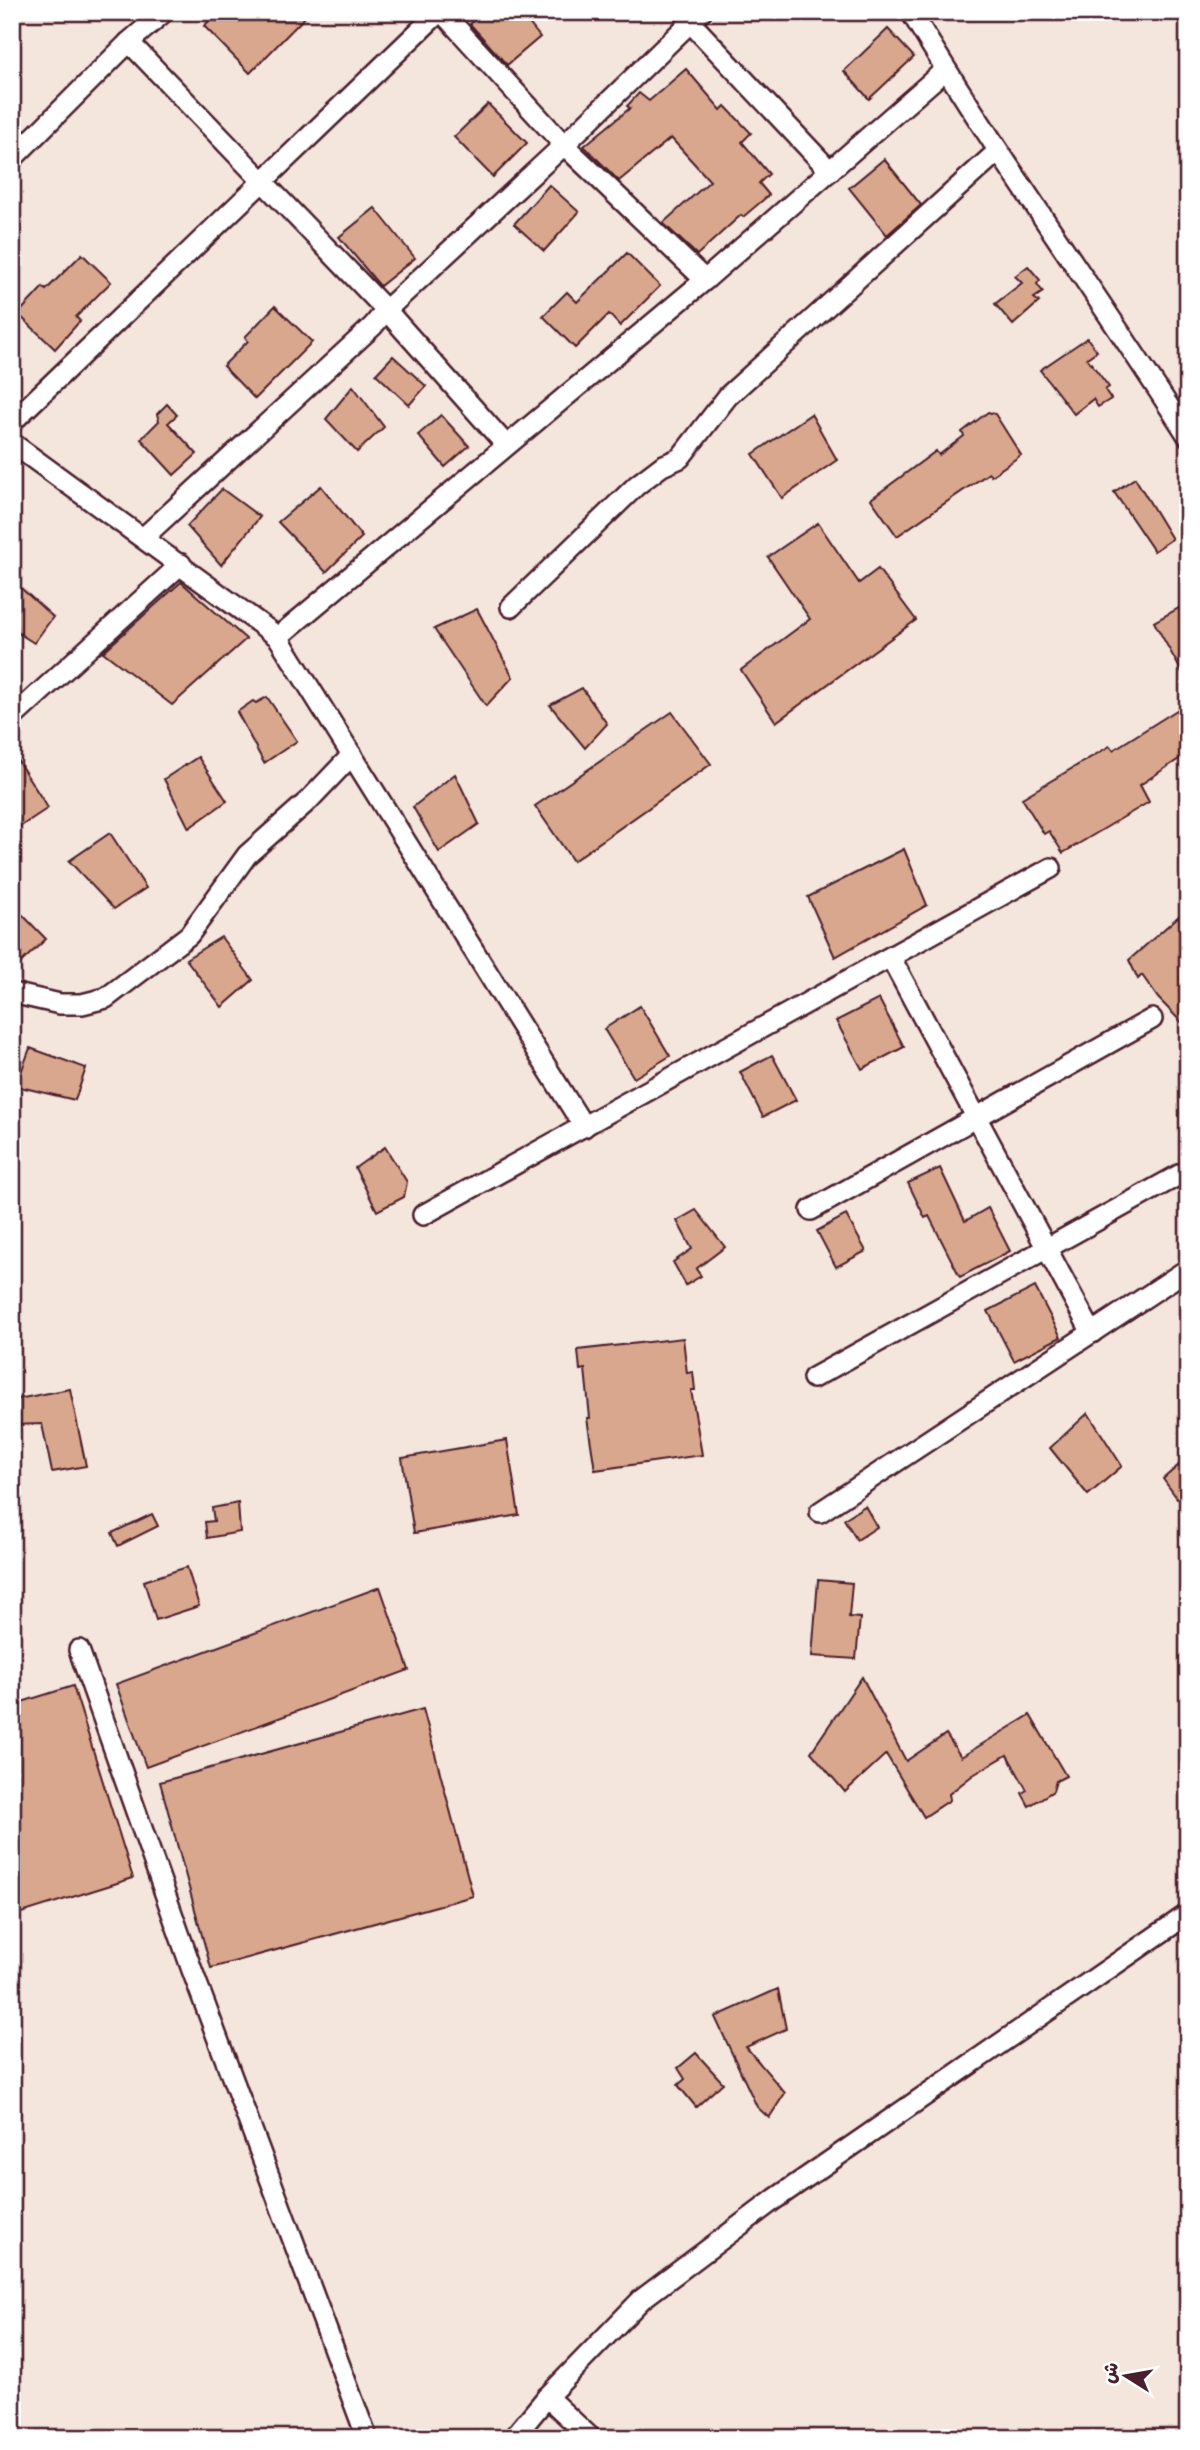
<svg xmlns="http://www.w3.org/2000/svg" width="1200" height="2450" viewBox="0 0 1200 2450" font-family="Delius,'Playpen Sans Arabic',sans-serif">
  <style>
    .building { fill: #d9a78d; stroke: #4a1f2b; stroke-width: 2 }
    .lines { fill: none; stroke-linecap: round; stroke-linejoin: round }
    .minor-casing { stroke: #4a1f2b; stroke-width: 24 }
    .minor { stroke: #fff; stroke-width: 19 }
  </style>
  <rect width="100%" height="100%" fill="#f4e5dd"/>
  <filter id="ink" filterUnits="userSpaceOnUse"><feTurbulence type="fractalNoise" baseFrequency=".0143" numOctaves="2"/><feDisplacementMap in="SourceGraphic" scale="14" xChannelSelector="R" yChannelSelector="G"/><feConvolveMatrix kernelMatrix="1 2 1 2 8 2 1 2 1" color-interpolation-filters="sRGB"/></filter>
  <g filter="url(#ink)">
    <g class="building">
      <path d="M218 12H310L250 73 204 26Z"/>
      <path d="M483 12H520L540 37 507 65 470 24Z"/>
      <path d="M888 29 914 57 869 99 844 71Z"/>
      <path d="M686 69 721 110 725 106 751 133 742 142 769 174 759 183 769 195 743 217 741 215 697 255 663 223 710 181 671 138 619 181 584 146 630 108 627 106 639 93 649 101Z"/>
      <path d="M488 104 527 143 493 177 454 137Z"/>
      <path d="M884 159 921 205 887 235 849 188Z"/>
      <path d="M549 185 579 212 544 251 514 224Z"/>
      <path d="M375 208 415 258 380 286 339 237Z"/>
      <path d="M627 253 660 286 620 326 609 314 575 348 543 316 567 292 577 302Z"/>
      <path d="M82 254 111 282 76 317 80 321 55 349 18 314 43 287 46 290Z"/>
      <path d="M1028 266 1040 280 1037 284 1043 292 1034 298 1039 302 1013 325 995 304 1022 283 1015 276Z"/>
      <path d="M275 306 312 342 255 399 223 366 248 341 245 337Z"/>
      <path d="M1087 338 1097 351 1087 358 1109 387 1105 390 1111 399 1098 407 1093 399 1074 414 1040 370Z"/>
      <path d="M393 356 426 386 409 405 376 374Z"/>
      <path d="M353 386 384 427 357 452 326 419Z"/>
      <path d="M167 404 177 415 168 423 197 454 174 475 141 439 159 421 157 414Z"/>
      <path d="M988 412 995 414 1021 455 991 476 989 473 897 536 871 499 936 451 939 455 964 436 962 432Z"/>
      <path d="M811 414 837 460 782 498 753 454Z"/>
      <path d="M441 415 469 446 445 467 418 435Z"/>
      <path d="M1135 478 1172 539 1154 551 1114 492Z"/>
      <path d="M321 486 362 537 326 572 278 522Z"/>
      <path d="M222 489 260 517 221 565 187 526Z"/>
      <path d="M818 523 859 583 878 569 916 620 776 722 741 670 810 619 768 557Z"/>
      <path d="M12 580 53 617 34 643 12 629Z"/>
      <path d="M181 582 246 639 172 705 103 652Z"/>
      <path d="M1188 603V683L1154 622Z"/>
      <path d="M477 609 513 677 486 706 434 629Z"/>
      <path d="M582 688 607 724 585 748 550 705Z"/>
      <path d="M267 697 297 741 264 763 237 712 253 701 256 703Z"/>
      <path d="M1188 703V753L1140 785 1149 802 1063 853 1049 831 1044 834 1022 798 1110 746 1113 750Z"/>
      <path d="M672 712 711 764 573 861 535 806Z"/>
      <path d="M12 752 48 808 12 832Z"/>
      <path d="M198 757 227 801 189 828 164 779Z"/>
      <path d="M455 774 479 824 439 852 413 807Z"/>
      <path d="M110 833 146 888 114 909 69 861Z"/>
      <path d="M904 849 927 905 835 957 808 897Z"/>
      <path d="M12 904 46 939 12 971Z"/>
      <path d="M1188 908V1029L1158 998 1142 975 1138 979 1129 960Z"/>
      <path d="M221 937 253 980 222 1007 186 959Z"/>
      <path d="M879 999 904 1047 862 1069 836 1021Z"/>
      <path d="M640 1006 670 1056 634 1078 604 1029Z"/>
      <path d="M30 1048 86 1068 75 1100 16 1086Z"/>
      <path d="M772 1055 796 1100 763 1117 740 1072Z"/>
      <path d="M385 1147 407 1182 404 1197 377 1211 355 1168Z"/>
      <path d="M940 1168 965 1221 988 1208 1010 1251 960 1277 929 1216 925 1218 908 1183Z"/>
      <path d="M696 1210 725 1247 696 1269 701 1276 686 1285 673 1262 692 1249 677 1221Z"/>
      <path d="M846 1215 866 1251 836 1267 817 1231Z"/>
      <path d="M1035 1287 1061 1337 1014 1361 988 1311Z"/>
      <path d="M683 1338 687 1373 693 1372 695 1390H691L702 1455 595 1470 587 1418H590L585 1369 580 1370 578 1350Z"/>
      <path d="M70 1389 86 1466 52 1472 42 1424 12 1425V1400Z"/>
      <path d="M1088 1413 1122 1466 1088 1495 1050 1448Z"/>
      <path d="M507 1440 519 1515 414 1533 402 1458Z"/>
      <path d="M1188 1457V1490L1177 1498 1163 1479Z"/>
      <path d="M238 1503 240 1532 207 1538 205 1522 214 1521 212 1508Z"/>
      <path d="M865 1506 877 1527 857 1540 844 1519Z"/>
      <path d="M152 1514 158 1526 118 1546 112 1533Z"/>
      <path d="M187 1567 199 1606 156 1620 144 1581Z"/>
      <path d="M818 1580 852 1583 849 1617 860 1618 856 1659 812 1656Z"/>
      <path d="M380 1587 409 1670 146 1767 116 1684Z"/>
      <path d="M862 1677 906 1761 946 1734 961 1757 1030 1715 1066 1776 1056 1781 1053 1791 1029 1806 1022 1793 1027 1790 1007 1755 973 1775 949 1794 950 1800 924 1817 886 1754 845 1792 811 1752Z"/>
      <path d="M73 1686 133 1878 12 1916V1705Z"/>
      <path d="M423 1709 473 1896 211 1968 160 1782Z"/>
      <path d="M778 1989 786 2029 746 2047 785 2093 769 2118 757 2107 715 2017Z"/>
      <path d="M696 2053 723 2083 696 2107 678 2085 685 2079 678 2068Z"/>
    </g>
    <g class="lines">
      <g class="minor-casing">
        <g id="minor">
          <path d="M442 12 564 145 705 280"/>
          <path d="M911 12C998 157 1097 294 1188 436"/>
          <path d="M690 22 830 171"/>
          <path d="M129 42 386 310 506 445"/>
          <path d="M12 159 129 42 164 12"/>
          <path d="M12 422 439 12"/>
          <path d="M12 443 278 637 584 1127"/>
          <path d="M144 537 373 326 386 310 564 145 701 12"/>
          <path d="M511 607 637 485 662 466 680 458 728 396 997 152"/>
          <path d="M278 637 705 280 945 70"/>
          <path d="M12 718 181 564"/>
          <path d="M891 958 1092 1333"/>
          <path d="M12 993 60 1004H82L106 998 189 935 247 855 309 800 352 755"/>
          <path d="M811 1210 1152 1019"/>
          <path d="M423 1215 1051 868"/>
          <path d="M813 1378 1188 1170"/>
          <path d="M820 1512 1188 1269"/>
          <path d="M79 1650 192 1970 367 2438"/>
          <path d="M547 2397 591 2438"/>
          <path d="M513 2438 547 2397 642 2299 775 2199 1188 1914"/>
        </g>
      </g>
      <use href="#minor" class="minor"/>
    </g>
  </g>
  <rect width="1200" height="2450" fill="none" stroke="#fff" stroke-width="42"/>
  <rect x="21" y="21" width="1158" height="2408" fill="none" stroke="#4a1f2b" stroke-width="2.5" filter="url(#ink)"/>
  <g transform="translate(1126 2376) rotate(281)" stroke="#ffffff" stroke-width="5" paint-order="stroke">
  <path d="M0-5L12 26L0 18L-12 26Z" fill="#4a1f2b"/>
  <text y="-10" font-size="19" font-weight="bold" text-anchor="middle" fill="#4a1f2b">ش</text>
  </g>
</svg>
